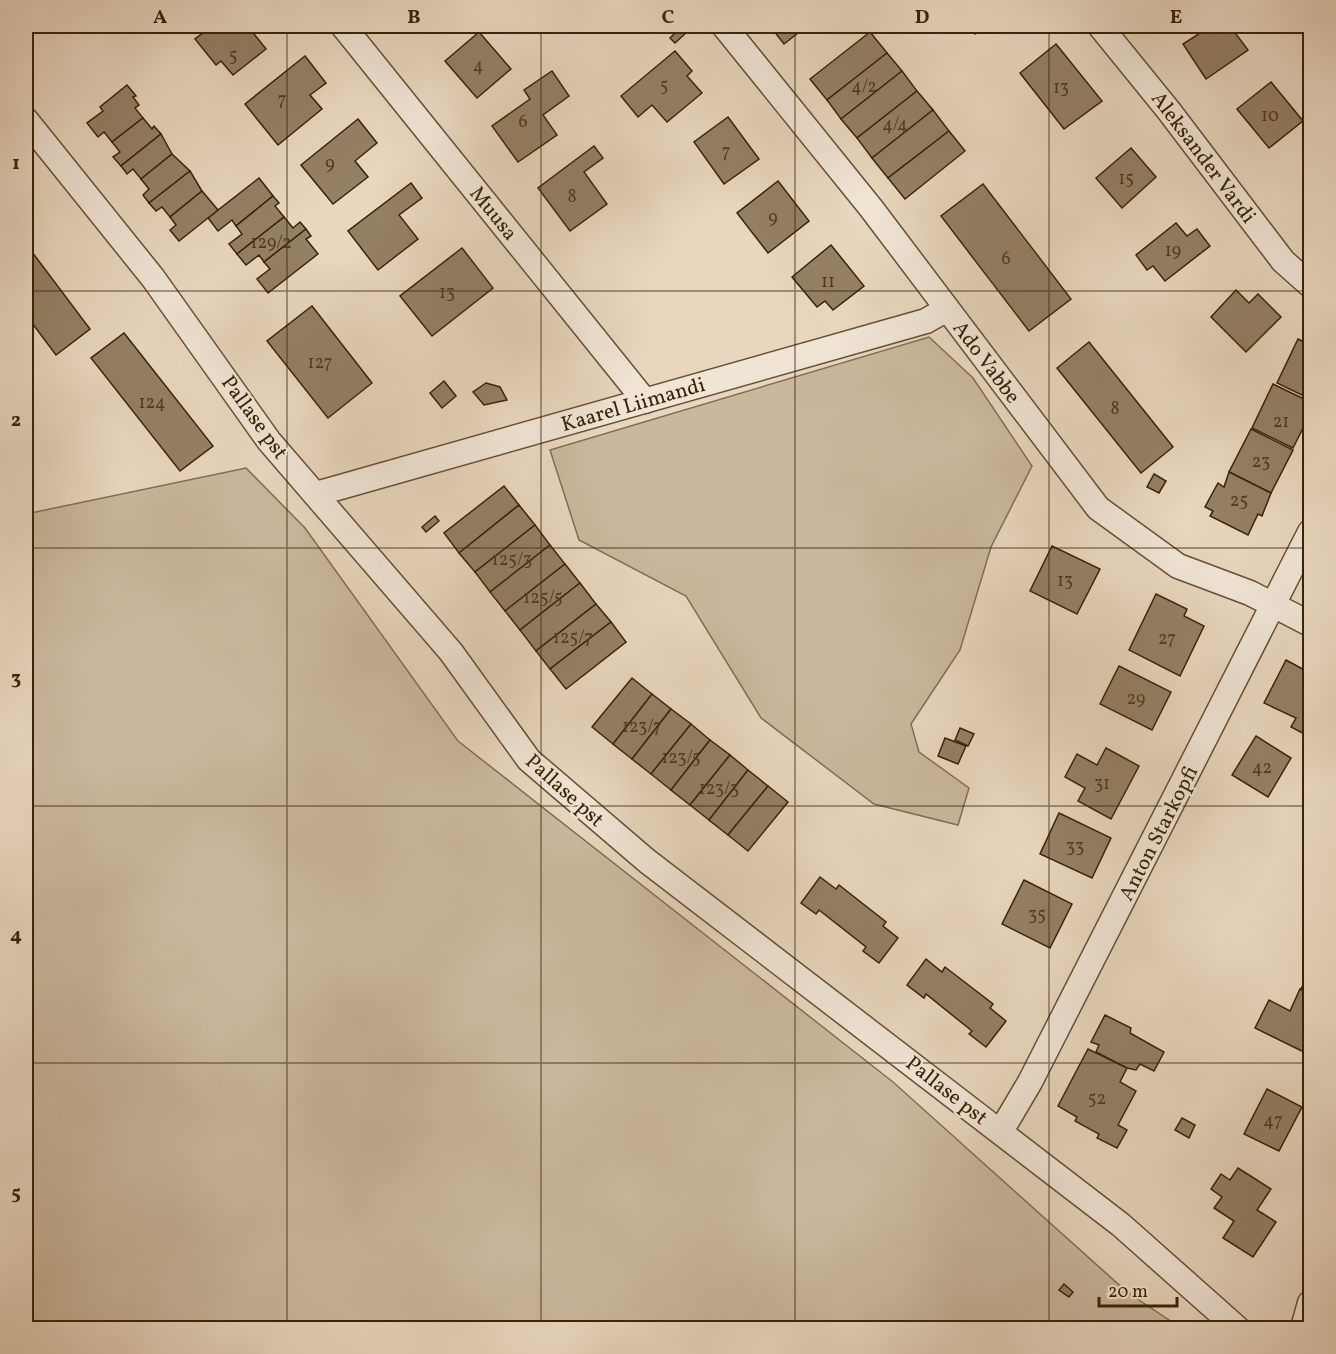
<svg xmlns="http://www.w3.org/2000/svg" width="1336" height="1354" viewBox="0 0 1336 1354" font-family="Vollkorn,serif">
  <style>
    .green { fill: #cab89e; stroke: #826e51; stroke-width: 1.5 }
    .building { fill: #948065; stroke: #392304; stroke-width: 1.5 }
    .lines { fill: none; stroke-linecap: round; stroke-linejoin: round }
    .minor-casing { stroke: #655032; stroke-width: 27 }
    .minor { stroke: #f0e4d5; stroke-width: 24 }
    .grid { fill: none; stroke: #392304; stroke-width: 1.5; stroke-opacity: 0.55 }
    .labels { text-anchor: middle; stroke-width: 4.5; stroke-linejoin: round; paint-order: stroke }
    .number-label { font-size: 18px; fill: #503a1c }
    .street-label { font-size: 21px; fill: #392304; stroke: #f0e4d5 }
    .neatline { fill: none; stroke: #392304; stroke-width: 2 }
    .grid-label { font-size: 20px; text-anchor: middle; font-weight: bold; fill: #392304 }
  </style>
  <rect width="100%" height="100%" fill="#e8d6be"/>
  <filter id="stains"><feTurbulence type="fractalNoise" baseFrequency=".00333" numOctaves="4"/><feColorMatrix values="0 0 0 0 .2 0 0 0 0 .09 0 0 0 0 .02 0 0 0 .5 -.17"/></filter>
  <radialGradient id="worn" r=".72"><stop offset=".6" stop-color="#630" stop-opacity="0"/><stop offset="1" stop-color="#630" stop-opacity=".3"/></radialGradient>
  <g class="green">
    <path d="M929 337 973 378 1032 466 991 547 960 650 911 724 919 752 969 788 958 825 874 804 761 718 686 596 579 540 550 450Z"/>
    <path d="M246 468 305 528 458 741 893 1082 1127 1292 1181 1328H26V514Z"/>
  </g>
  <g class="building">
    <path d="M212 26H255L250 29 266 49 233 75 221 61 216 65 195 39Z"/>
    <path d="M397 26H412L402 33Z"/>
    <path d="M682 26 687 32 675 43 670 38Z"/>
    <path d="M775 26H807L784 44 773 30Z"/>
    <path d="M968 26H986L975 34Z"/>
    <path d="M1211 26H1230L1248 50 1206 79 1183 44Z"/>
    <path d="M479 32 511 69 477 98 445 61Z"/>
    <path d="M870 32 887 53 827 100 810 79Z"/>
    <path d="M1056 44 1102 101 1064 129 1020 73Z"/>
    <path d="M675 51 692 71 687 76 702 93 667 122 652 105 638 117 621 96Z"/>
    <path d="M887 53 902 71 841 119 827 100Z"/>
    <path d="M305 56 326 83 310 95 322 109 278 145 245 104Z"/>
    <path d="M552 71 569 96 543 115 557 135 518 162 492 126 530 99 524 90Z"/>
    <path d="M902 71 917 91 857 138 841 119Z"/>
    <path d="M1271 82 1303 121 1269 148 1237 109Z"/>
    <path d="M127 85 136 96 133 97 139 105 135 108 143 118 112 142 104 132 98 137 87 123 103 111 100 107Z"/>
    <path d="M917 91 933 110 872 158 857 138Z"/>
    <path d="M933 110 949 131 888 178 872 158Z"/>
    <path d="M728 117 759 159 724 184 694 142Z"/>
    <path d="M143 118 152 129 154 126 161 134 121 166 113 157 120 152 112 142Z"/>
    <path d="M358 119 377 143 355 161 368 177 333 204 301 165Z"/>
    <path d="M949 131 965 151 905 199 888 178Z"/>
    <path d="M161 134 172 154 141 179 133 169 127 174 121 166Z"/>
    <path d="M594 146 603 158 584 172 607 204 570 231 538 188Z"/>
    <path d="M1131 148 1156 177 1122 208 1096 178Z"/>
    <path d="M172 154 190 171 149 203 143 195 149 189 141 179Z"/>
    <path d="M190 171 202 191 170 217 162 207 156 211 149 203Z"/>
    <path d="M259 178 273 196 236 226 232 220 218 231 208 218Z"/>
    <path d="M778 181 809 221 768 253 737 213Z"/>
    <path d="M411 183 422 198 399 215 418 239 378 270 348 231Z"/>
    <path d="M983 184 1071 299 1029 331 941 216Z"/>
    <path d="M202 191 218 210 179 241 170 230 176 225 170 217Z"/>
    <path d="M273 196 279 203 275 206 284 217 237 254 229 244 242 234 236 226Z"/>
    <path d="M284 217 293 228 300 222 306 229 264 262 259 255 246 265 237 254Z"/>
    <path d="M1176 223 1187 236 1197 229 1210 246 1165 281 1153 266 1147 270 1136 255Z"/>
    <path d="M306 229 311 236 306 239 318 254 268 293 257 279 270 269 264 262Z"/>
    <path d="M26 244 90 329 56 355 26 315Z"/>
    <path d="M831 245 864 286 833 310 825 301 817 307 792 277Z"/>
    <path d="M462 248 493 288 432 336 400 296Z"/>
    <path d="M1236 290 1249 303 1258 294 1281 317 1246 352 1211 317Z"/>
    <path d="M312 306 372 383 328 418 267 341Z"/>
    <path d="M124 333 213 446 180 471 91 358Z"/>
    <path d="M1298 339 1310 345V399L1277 383Z"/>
    <path d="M1089 342 1173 447 1141 473 1057 368Z"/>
    <path d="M444 381 456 396 442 408 430 393Z"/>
    <path d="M486 383 500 387 507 400 484 405 473 392Z"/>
    <path d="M1273 384 1310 402V414L1293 448 1252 428Z"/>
    <path d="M1251 429 1293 450 1271 493 1229 472Z"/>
    <path d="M1229 472 1271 493 1262 516 1258 514 1248 535 1210 516 1213 511 1205 507 1218 483 1224 487Z"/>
    <path d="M1154 474 1166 481 1159 493 1147 487Z"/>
    <path d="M504 486 519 505 459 553 444 533Z"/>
    <path d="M519 505 535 525 475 572 459 553Z"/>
    <path d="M435 516 439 521 426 532 422 527Z"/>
    <path d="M535 525 550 545 490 592 475 572Z"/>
    <path d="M550 545 565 564 505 611 490 592Z"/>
    <path d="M1052 546 1100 569 1077 614 1030 591Z"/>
    <path d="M565 564 580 583 520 630 505 611Z"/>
    <path d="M580 583 596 604 536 651 520 630Z"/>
    <path d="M1156 594 1187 609 1184 616 1204 626 1180 676 1129 650Z"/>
    <path d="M596 604 611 622 550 669 536 651Z"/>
    <path d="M611 622 626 642 566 689 550 669Z"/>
    <path d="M1286 660 1310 673V737L1291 727 1296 718 1264 703Z"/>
    <path d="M1119 666 1171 692 1152 730 1100 704Z"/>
    <path d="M632 678 652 694 613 744 592 727Z"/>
    <path d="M652 694 671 709 632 759 613 744Z"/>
    <path d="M671 709 691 724 651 774 632 759Z"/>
    <path d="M691 724 710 740 671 790 651 774Z"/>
    <path d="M960 728 974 734 968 746 955 740Z"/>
    <path d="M1256 736 1291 758 1268 797 1232 775Z"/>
    <path d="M945 738 966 746 958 764 938 756Z"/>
    <path d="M710 740 730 755 690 805 671 790Z"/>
    <path d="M1106 748 1139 766 1111 819 1078 801 1085 788 1065 777 1077 754 1097 765Z"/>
    <path d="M730 755 748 770 709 820 690 805Z"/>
    <path d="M748 770 768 786 728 835 709 820Z"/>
    <path d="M768 786 788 802 748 851 728 835Z"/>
    <path d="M1059 813 1111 838 1092 878 1040 854Z"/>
    <path d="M820 877 836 889 839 885 886 922 883 926 898 938 879 963 863 951 866 947 819 910 816 914 801 903Z"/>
    <path d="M1024 880 1072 904 1050 948 1002 924Z"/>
    <path d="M926 959 942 972 945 967 993 1004 990 1008 1006 1021 986 1047 969 1034 972 1031 926 994 924 998 907 985Z"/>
    <path d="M1310 971V993L1301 989Z"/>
    <path d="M1300 989 1310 994V1055L1255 1028 1269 1000 1290 1011Z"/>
    <path d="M1105 1015 1131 1028 1130 1033 1164 1052 1154 1071 1140 1064 1136 1070 1127 1068 1096 1052 1099 1045 1091 1042Z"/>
    <path d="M1088 1049 1127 1068 1120 1082 1136 1091 1118 1125 1127 1130 1117 1148 1097 1138 1099 1134 1075 1121 1077 1117 1058 1106Z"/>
    <path d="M1267 1089 1302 1107 1279 1151 1244 1134Z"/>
    <path d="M1182 1118 1195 1125 1189 1138 1175 1130Z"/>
    <path d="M1238 1168 1271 1189 1257 1210 1276 1222 1253 1257 1223 1238 1234 1221 1214 1208 1222 1197 1211 1189 1221 1174 1230 1180Z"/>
    <path d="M1064 1284 1073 1292 1069 1297 1059 1290Z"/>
  </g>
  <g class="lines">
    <g class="minor-casing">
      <g id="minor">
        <path d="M343 26 645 401"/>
        <path d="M724 26 871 208 1098 508 1178 566 1250 593 1310 624"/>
        <path d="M1100 26 1169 111 1283 261 1310 285"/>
        <path d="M26 120 153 278 269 441 451 652 529 760 647 861 1121 1225 1237 1328"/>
        <path d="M316 494 926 321 947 309"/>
        <path d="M1001 1131 1030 1082 1310 532"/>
        <path d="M1303 1328 1310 1303"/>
      </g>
    </g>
    <use href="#minor" class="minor"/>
  </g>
  <path class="grid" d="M287 26V1328M541 26V1328M795 26V1328M1049 26V1328M26 291H1310M26 548H1310M26 806H1310M26 1063H1310"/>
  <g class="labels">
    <g class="number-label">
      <text x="233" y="61">5</text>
      <text x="478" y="71">4</text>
      <text x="664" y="91">5</text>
      <text x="864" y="92">4/2</text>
      <text x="1061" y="93">13</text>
      <text x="282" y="105">7</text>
      <text x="1270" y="121">10</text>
      <text x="523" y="127">6</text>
      <text x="895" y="130">4/4</text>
      <text x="726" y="157">7</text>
      <text x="330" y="169">9</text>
      <text x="1126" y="184">15</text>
      <text x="572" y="202">8</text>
      <text x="773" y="223">9</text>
      <text x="271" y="248">129/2</text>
      <text x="1173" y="256">19</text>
      <text x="1006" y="264">6</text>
      <text x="828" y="287">11</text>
      <text x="447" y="298">13</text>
      <text x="320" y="368">127</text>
      <text x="152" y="408">124</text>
      <text x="1115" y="414">8</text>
      <text x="1281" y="427">21</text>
      <text x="1261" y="467">23</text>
      <text x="1239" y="506">25</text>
      <text x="512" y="565">125/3</text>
      <text x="1065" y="586">13</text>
      <text x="543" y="603">125/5</text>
      <text x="573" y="643">125/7</text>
      <text x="1167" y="644">27</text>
      <text x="1136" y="704">29</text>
      <text x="642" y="732">123/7</text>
      <text x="681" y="763">123/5</text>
      <text x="1262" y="773">42</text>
      <text x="1102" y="789">31</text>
      <text x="719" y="794">123/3</text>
      <text x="1075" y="852">33</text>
      <text x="1037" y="920">35</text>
      <text x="1097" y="1104">52</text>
      <text x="1273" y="1126">47</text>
    </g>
    <g class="street-label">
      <text transform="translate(1204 157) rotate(53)" y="7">Aleksander Vardi</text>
      <text transform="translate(494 213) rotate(51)" y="7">Muusa</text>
      <text transform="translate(987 362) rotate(53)" y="7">Ado Vabbe</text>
      <text transform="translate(633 404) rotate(-16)" y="7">Kaarel Liimandi</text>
      <text transform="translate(255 417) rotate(54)" y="7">Pallase pst</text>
      <text transform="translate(565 790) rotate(42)" y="7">Pallase pst</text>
      <text transform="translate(1158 833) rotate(-63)" y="7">Anton Starkopfi</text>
      <text transform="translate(947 1090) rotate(38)" y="7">Pallase pst</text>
    </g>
  </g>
  <rect width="1336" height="1354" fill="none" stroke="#e8d6be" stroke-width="66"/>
  <path d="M1099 1297v9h78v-9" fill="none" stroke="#392304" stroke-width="3"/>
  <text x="1108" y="1297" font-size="18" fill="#392304" stroke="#f0e4d5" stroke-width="4.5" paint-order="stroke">20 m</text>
  <rect x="33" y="33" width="1270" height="1288" class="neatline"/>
  <g class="grid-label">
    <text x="160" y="23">A</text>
    <text x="414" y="23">B</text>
    <text x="668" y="23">C</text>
    <text x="922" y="23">D</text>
    <text x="1176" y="23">E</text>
    <text x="16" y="169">1</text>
    <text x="16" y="426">2</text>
    <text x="16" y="684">3</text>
    <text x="16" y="941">4</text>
    <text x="16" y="1199">5</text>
  </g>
  <rect width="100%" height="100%" filter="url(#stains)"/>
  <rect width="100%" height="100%" fill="url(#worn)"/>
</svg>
